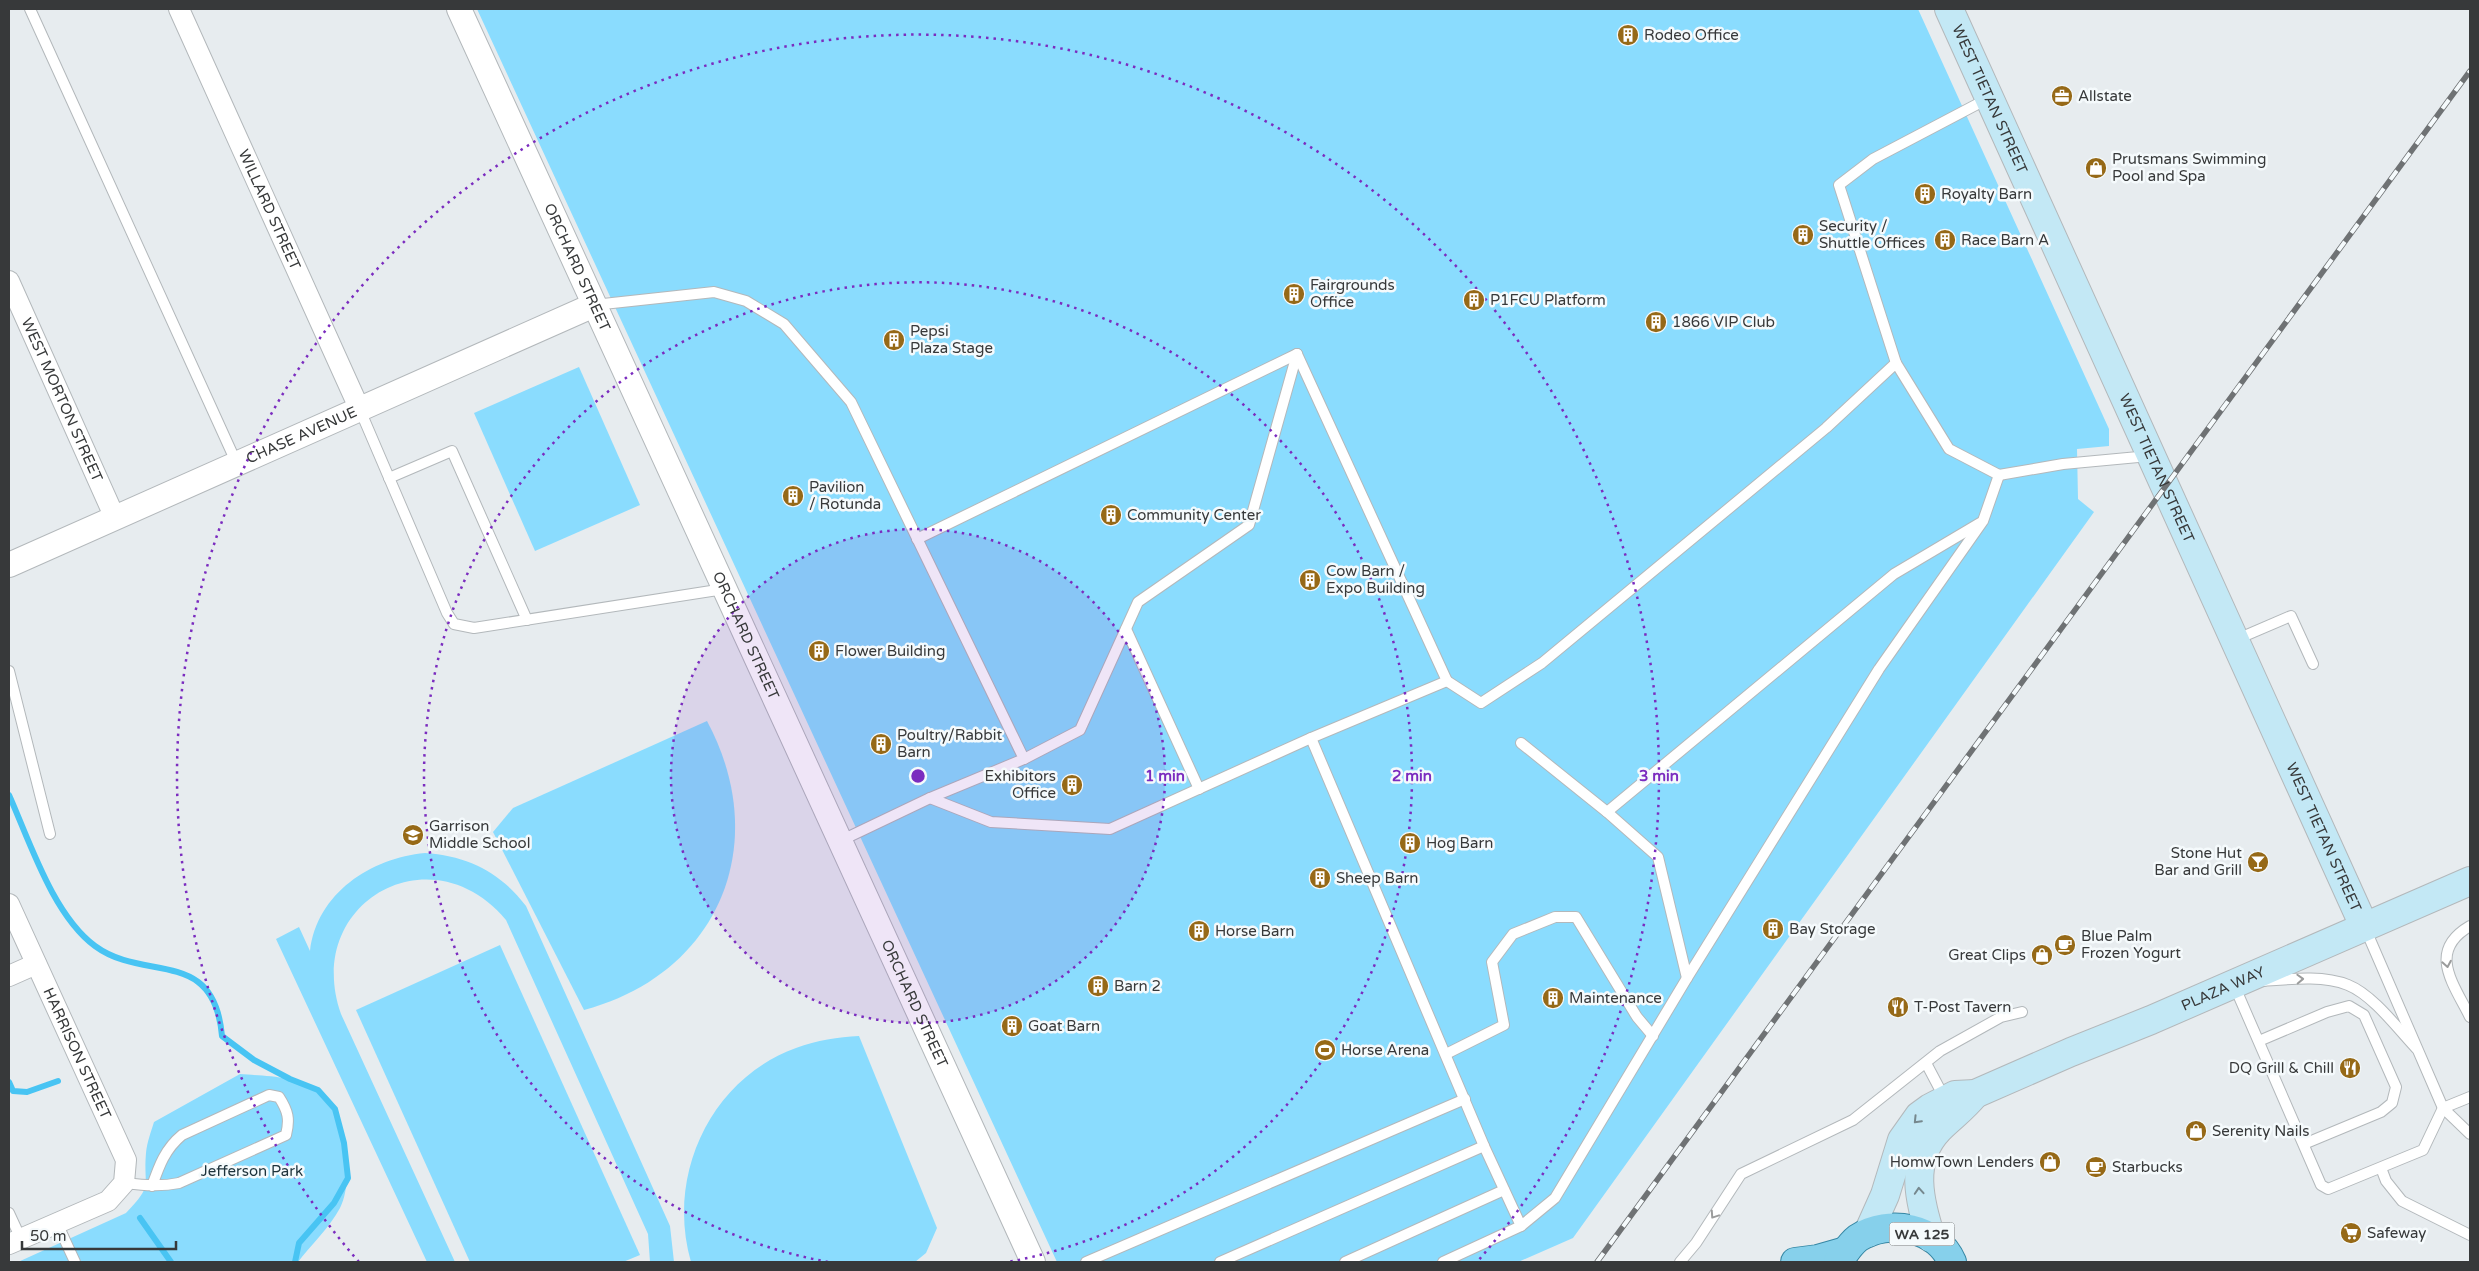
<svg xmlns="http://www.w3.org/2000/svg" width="2479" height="1271" viewBox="0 0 2479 1271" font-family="'Varela Round',sans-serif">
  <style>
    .green { fill: #8adcfe }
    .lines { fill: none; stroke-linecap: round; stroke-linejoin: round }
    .stream { stroke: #48c4f3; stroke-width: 6 }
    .service-casing { stroke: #b3b8bb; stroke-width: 12 }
    .minor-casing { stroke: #b3b8bb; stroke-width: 22 }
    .tertiary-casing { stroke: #b3b8bb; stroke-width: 26 }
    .secondary-casing { stroke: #b3b8bb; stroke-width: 30 }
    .primary-casing { stroke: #3687a4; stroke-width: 30 }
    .service { stroke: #fff; stroke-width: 10 }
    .minor { stroke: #fff; stroke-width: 20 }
    .tertiary { stroke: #fff; stroke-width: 24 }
    .secondary { stroke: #c3e8f5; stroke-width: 28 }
    .primary { stroke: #86d0eb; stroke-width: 28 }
    .rail-casing { stroke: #6f7274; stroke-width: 5.5 }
    .rail { stroke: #f5fafc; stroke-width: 4; stroke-dasharray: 11; stroke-linecap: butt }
    .oneway { stroke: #9b9c9c }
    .oneway2 { stroke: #76888e }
    .ring { fill: none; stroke: #7b2cbf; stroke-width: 2.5; stroke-dasharray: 2.5 5 }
    .labels { text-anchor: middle; stroke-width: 5; stroke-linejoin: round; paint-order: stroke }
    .shield { fill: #f5fafc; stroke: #707374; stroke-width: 1 }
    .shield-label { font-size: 14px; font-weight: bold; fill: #37393a }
    .poi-label { font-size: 15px; fill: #37393a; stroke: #f5fafc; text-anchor: start }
    .street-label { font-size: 15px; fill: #37393a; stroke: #f5fafc }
    .park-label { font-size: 15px; fill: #1e333c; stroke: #f5fafc }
    .centre { fill: #7b2cbf; stroke: #f5fafc; stroke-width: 2.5 }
    .ring-label { font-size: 15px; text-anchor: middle; font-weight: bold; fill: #7b2cbf; stroke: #f5fafc; stroke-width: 5; stroke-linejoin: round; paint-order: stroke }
  </style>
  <rect width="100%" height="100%" fill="#e7ecef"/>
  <g class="green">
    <path d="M477 9H1918L2109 429V446L2077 449 2078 499 2094 512 1573 1238 1518 1262H1057Z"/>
    <path d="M579 367 640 505 535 551 474 413Z"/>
    <path d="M707 721C773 844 719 974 584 1010L493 832 513 808Z"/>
    <path d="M425 853C468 856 500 872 526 906L670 1226 674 1262H650L648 1234 506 920C431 830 302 903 341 1014L455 1262H427L276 939 299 927 310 951C317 893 371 858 425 853Z"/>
    <path d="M500 945 640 1255 623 1262H470L356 1010Z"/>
    <path d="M859 1036 937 1228 926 1253 915 1262H691C666 1176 710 1079 796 1048 817 1040 838 1037 859 1036Z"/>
    <path d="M240 1074C263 1076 299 1076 318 1090 345 1108 355 1180 340 1208 330 1227 311 1245 298 1262H18L126 1213C154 1184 143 1187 146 1153 147 1142 151 1132 154 1122Z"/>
  </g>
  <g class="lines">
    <g class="stream">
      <path d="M9 795C30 842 53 915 95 946 145 983 214 946 222 1036L254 1060 290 1079 318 1090 335 1109 344 1143 348 1178 334 1203 299 1243 295 1262"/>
      <path d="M9 1082 13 1091 27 1092 58 1081"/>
      <path d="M140 1218 171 1262"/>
    </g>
    <g class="service-casing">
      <g id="service">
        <path d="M30 9 237 464"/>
        <path d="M594 305 714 292 746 301 784 324 851 402 1024 759 930 798 840 841"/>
        <path d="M360 410 447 613 454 624 474 628 724 589"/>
        <path d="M1999 475 2063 464 2149 456"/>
        <path d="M389 478 452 451 527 620"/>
        <path d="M917 539 1297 354"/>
        <path d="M1126 629 1199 789"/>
        <path d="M2235 640 2291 616 2313 664"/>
        <path d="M9 671 50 834"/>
        <path d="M1447 681 1481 703 1542 663 1826 428 1896 363"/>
        <path d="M1311 738 1484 1146 1521 1226 1555 1198 1687 978 1879 669 1983 521 1999 475 1949 449 1896 363 1839 185 1873 159 1989 98"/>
        <path d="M1521 743 1607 812 1658 857 1687 978"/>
        <path d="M1024 759 1080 730 1138 602 1249 525 1297 354"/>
        <path d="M930 798 991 822 1110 829 1311 738 1447 681 1297 354"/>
        <path d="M1607 812 1894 574 1980 523"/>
        <path d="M2470 926C2427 951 2453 983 2470 1017"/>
        <path d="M2365 928 2443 1108 2470 1134"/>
        <path d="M2264 981C2290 979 2323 975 2348 985 2373 995 2398 1029 2416 1048"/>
        <path d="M2234 985 2321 1185 2328 1189 2423 1150 2443 1108 2470 1097"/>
        <path d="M2259 1041 2327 1012 2349 1006 2364 1015 2396 1087 2392 1103 2381 1112 2304 1144"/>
        <path d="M1446 1054 1504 1025 1492 962 1513 934 1555 917H1576L1637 1017 1653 1036"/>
        <path d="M1926 1063 1945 1099"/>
        <path d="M2381 1168 2386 1181 2402 1201 2470 1235"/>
        <path d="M124 1183C143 1185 160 1187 179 1183L286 1135C290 1119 288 1111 279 1097L269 1095 182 1135C165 1149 159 1166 152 1186"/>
        <path d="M9 1213 21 1239"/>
        <path d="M57 1223 75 1262"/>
        <path d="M1086 1262 1465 1099"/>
        <path d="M1220 1262 1484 1146"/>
        <path d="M1345 1262 1504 1190"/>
        <path d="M1443 1262 1521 1226"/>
        <path d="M1680 1262 1696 1243 1741 1174 1853 1120 1940 1051 2001 1017 2022 1012"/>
      </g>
    </g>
    <g class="minor-casing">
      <g id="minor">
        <path id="s1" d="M179 9 360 410"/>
        <path id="s2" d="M9 281 115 518"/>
        <path id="s3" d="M9 904 126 1160 124 1183 108 1201 9 1244"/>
        <path d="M9 976 36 964"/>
      </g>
    </g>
    <g class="tertiary-casing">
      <g id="tertiary">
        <path id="s4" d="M459 9 1033 1262"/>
        <path id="s5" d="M9 565 594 305"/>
      </g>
    </g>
    <g class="secondary-casing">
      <g id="secondary">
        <path id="s6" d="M1949 9 2364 926"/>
        <path id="s7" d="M1868 1233 1885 1195 1902 1140 1919 1116 1930 1108 1955 1095 1975 1094 2071 1052 2151 1020 2470 881"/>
        <path d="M1931 1238C1920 1201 1908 1161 1939 1129 1952 1116 1963 1109 1975 1094"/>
      </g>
    </g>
    <g class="primary-casing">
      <g id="primary">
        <path d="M1795 1262 1818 1259 1846 1251"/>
        <path d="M1838 1262C1844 1254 1850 1244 1858 1238 1889 1218 1937 1227 1952 1262"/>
      </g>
    </g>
    <use href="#service" class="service"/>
    <use href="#minor" class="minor"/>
    <use href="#tertiary" class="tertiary"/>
    <use href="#secondary" class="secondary"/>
    <use href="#primary" class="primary"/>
    <g class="rail-casing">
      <path id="rail" d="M1597 1262 2470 71"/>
    </g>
    <use href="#rail" class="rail"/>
  </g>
  <defs><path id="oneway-chevron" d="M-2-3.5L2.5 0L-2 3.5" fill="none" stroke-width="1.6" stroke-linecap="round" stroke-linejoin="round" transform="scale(1.25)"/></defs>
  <g class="oneway">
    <use href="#oneway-chevron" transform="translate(2447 964) rotate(80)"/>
    <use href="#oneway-chevron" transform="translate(2300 979) rotate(-2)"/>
    <use href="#oneway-chevron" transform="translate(1714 1215) rotate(124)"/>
  </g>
  <g class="oneway2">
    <use href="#oneway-chevron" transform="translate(1917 1120) rotate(134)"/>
    <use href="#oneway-chevron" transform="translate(1919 1191) rotate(-94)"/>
  </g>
  <circle cx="918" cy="776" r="247" fill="#7b2cbf" fill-opacity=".12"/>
  <g class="ring">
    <circle cx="918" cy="776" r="247"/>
    <path d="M828 1262A494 494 0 1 1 1008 1262"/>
    <path d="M359 1262A741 741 0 1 1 1477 1262"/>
  </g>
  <defs>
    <g id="building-disc" transform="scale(1.125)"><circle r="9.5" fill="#966917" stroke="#f5fafc"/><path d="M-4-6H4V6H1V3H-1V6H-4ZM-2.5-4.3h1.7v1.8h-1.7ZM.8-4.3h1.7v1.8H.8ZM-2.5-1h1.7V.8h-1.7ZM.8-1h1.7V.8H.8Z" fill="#fff"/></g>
    <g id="office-disc" transform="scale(1.125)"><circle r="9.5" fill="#966917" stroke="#f5fafc"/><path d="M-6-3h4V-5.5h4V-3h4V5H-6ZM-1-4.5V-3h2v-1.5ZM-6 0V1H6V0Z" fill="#fff"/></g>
    <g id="shop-disc" transform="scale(1.125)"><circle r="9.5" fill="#966917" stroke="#f5fafc"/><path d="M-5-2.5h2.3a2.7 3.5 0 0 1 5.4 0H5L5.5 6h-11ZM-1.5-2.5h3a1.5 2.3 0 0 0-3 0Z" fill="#fff"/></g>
    <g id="school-disc" transform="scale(1.125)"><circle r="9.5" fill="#966917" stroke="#f5fafc"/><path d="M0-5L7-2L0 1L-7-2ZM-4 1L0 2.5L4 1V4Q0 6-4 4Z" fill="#fff"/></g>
    <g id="bar-disc" transform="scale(1.125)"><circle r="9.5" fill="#966917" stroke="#f5fafc"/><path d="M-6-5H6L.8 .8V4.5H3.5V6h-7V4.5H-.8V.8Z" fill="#fff"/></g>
    <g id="cafe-disc" transform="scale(1.125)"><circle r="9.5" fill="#966917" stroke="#f5fafc"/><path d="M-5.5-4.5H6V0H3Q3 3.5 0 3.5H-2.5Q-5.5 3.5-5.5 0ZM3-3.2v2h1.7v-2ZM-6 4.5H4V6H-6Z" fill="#fff"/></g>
    <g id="restaurant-disc" transform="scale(1.125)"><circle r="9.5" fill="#966917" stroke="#f5fafc"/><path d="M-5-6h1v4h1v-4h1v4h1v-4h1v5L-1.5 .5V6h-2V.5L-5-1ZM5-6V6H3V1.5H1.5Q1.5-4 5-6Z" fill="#fff"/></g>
    <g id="stadium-disc" transform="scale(1.125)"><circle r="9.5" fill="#966917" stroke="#f5fafc"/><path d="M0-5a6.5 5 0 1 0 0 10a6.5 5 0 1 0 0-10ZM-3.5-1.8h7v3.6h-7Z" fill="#fff"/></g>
    <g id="supermarket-disc" transform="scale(1.125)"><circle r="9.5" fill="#966917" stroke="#f5fafc"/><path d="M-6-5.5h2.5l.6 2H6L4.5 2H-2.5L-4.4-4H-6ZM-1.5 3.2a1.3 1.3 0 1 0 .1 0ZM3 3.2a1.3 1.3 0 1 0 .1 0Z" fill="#fff"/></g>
  </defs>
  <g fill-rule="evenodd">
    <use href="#building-disc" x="1628" y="35"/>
    <use href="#office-disc" x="2062" y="96"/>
    <use href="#shop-disc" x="2096" y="168"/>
    <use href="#building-disc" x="1925" y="194"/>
    <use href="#building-disc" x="1803" y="235"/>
    <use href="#building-disc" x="1945" y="240"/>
    <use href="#building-disc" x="1294" y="294"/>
    <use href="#building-disc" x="1474" y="300"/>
    <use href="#building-disc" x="1656" y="322"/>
    <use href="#building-disc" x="894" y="340"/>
    <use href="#building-disc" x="793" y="496"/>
    <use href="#building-disc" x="1111" y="515"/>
    <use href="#building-disc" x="1310" y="580"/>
    <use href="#building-disc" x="819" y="651"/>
    <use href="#building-disc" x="881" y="744"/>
    <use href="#building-disc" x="1072" y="785"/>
    <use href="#school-disc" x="413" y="835"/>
    <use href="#building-disc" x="1410" y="843"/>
    <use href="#bar-disc" x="2258" y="862"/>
    <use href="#building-disc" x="1320" y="878"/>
    <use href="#building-disc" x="1773" y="929"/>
    <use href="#building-disc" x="1199" y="931"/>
    <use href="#cafe-disc" x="2065" y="945"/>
    <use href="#shop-disc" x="2042" y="955"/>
    <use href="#building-disc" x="1098" y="986"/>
    <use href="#building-disc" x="1553" y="998"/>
    <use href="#restaurant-disc" x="1898" y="1007"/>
    <use href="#building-disc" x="1012" y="1026"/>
    <use href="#stadium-disc" x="1325" y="1050"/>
    <use href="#restaurant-disc" x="2350" y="1068"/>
    <use href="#shop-disc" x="2196" y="1131"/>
    <use href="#shop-disc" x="2050" y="1162"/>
    <use href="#cafe-disc" x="2096" y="1167"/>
    <use href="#supermarket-disc" x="2351" y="1233"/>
  </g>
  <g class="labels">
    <rect class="shield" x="1889.5" y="1222.5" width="65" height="23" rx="4"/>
    <g class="shield-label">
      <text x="1922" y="1239">WA 125</text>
    </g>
    <g class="poi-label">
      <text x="1644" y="40">Rodeo Office</text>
      <text x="2078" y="101">Allstate</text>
      <text x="2112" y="164">Prutsmans Swimming<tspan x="2112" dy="17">Pool and Spa</tspan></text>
      <text x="1941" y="199">Royalty Barn</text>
      <text x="1819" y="231">Security /<tspan x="1819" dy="17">Shuttle Offices</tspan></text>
      <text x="1961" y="245">Race Barn A</text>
      <text x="1310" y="290">Fairgrounds<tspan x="1310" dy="17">Office</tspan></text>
      <text x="1490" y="305">P1FCU Platform</text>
      <text x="1672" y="327">1866 VIP Club</text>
      <text x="910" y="336">Pepsi<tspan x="910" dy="17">Plaza Stage</tspan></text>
      <text x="809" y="492">Pavilion<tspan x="809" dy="17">/ Rotunda</tspan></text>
      <text x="1127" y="520">Community Center</text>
      <text x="1326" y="576">Cow Barn /<tspan x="1326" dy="17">Expo Building</tspan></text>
      <text x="835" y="656">Flower Building</text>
      <text x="897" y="740">Poultry/Rabbit<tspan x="897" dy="17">Barn</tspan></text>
      <text x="1056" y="781" text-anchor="end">Exhibitors<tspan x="1056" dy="17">Office</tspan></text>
      <text x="429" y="831">Garrison<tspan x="429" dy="17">Middle School</tspan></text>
      <text x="1426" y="848">Hog Barn</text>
      <text x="2242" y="858" text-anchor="end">Stone Hut<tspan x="2242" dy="17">Bar and Grill</tspan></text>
      <text x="1336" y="883">Sheep Barn</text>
      <text x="1789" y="934">Bay Storage</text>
      <text x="1215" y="936">Horse Barn</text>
      <text x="2081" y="941">Blue Palm<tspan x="2081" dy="17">Frozen Yogurt</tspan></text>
      <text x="2026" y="960" text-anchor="end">Great Clips</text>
      <text x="1114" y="991">Barn 2</text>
      <text x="1569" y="1003">Maintenance</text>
      <text x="1914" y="1012">T-Post Tavern</text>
      <text x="1028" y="1031">Goat Barn</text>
      <text x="1341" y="1055">Horse Arena</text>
      <text x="2334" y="1073" text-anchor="end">DQ Grill &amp; Chill</text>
      <text x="2212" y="1136">Serenity Nails</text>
      <text x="2034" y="1167" text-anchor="end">HomwTown Lenders</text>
      <text x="2112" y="1172">Starbucks</text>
      <text x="2367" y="1238">Safeway</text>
    </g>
    <g class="street-label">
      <text dy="5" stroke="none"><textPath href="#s6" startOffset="99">WEST TIETAN STREET</textPath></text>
      <text dy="5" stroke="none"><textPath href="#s1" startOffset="220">WILLARD STREET</textPath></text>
      <text dy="5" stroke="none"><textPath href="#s4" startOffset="284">ORCHARD STREET</textPath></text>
      <text dy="5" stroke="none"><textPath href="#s2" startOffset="130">WEST MORTON STREET</textPath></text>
      <text dy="5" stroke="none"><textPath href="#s5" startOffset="320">CHASE AVENUE</textPath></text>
      <text dy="5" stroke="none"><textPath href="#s6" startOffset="504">WEST TIETAN STREET</textPath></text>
      <text dy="5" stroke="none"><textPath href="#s4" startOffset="689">ORCHARD STREET</textPath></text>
      <text dy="5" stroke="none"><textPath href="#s6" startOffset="909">WEST TIETAN STREET</textPath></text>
      <text dy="5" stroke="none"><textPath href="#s7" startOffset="460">PLAZA WAY</textPath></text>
      <text dy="5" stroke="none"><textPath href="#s4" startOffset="1094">ORCHARD STREET</textPath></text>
      <text dy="5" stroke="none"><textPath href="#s3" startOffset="164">HARRISON STREET</textPath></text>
    </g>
    <g class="park-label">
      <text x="252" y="1176">Jefferson Park</text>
    </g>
  </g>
  <circle cx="918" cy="776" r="8" class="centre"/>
  <g class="ring-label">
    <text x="1165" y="781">1 min</text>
    <text x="1412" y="781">2 min</text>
    <text x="1659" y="781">3 min</text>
  </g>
  <rect width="2479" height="1271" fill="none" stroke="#37393a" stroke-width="20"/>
  <path d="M22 1241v8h154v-8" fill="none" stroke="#37393a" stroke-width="2.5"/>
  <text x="30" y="1241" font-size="15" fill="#37393a" stroke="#f5fafc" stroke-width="4" paint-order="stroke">50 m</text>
</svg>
